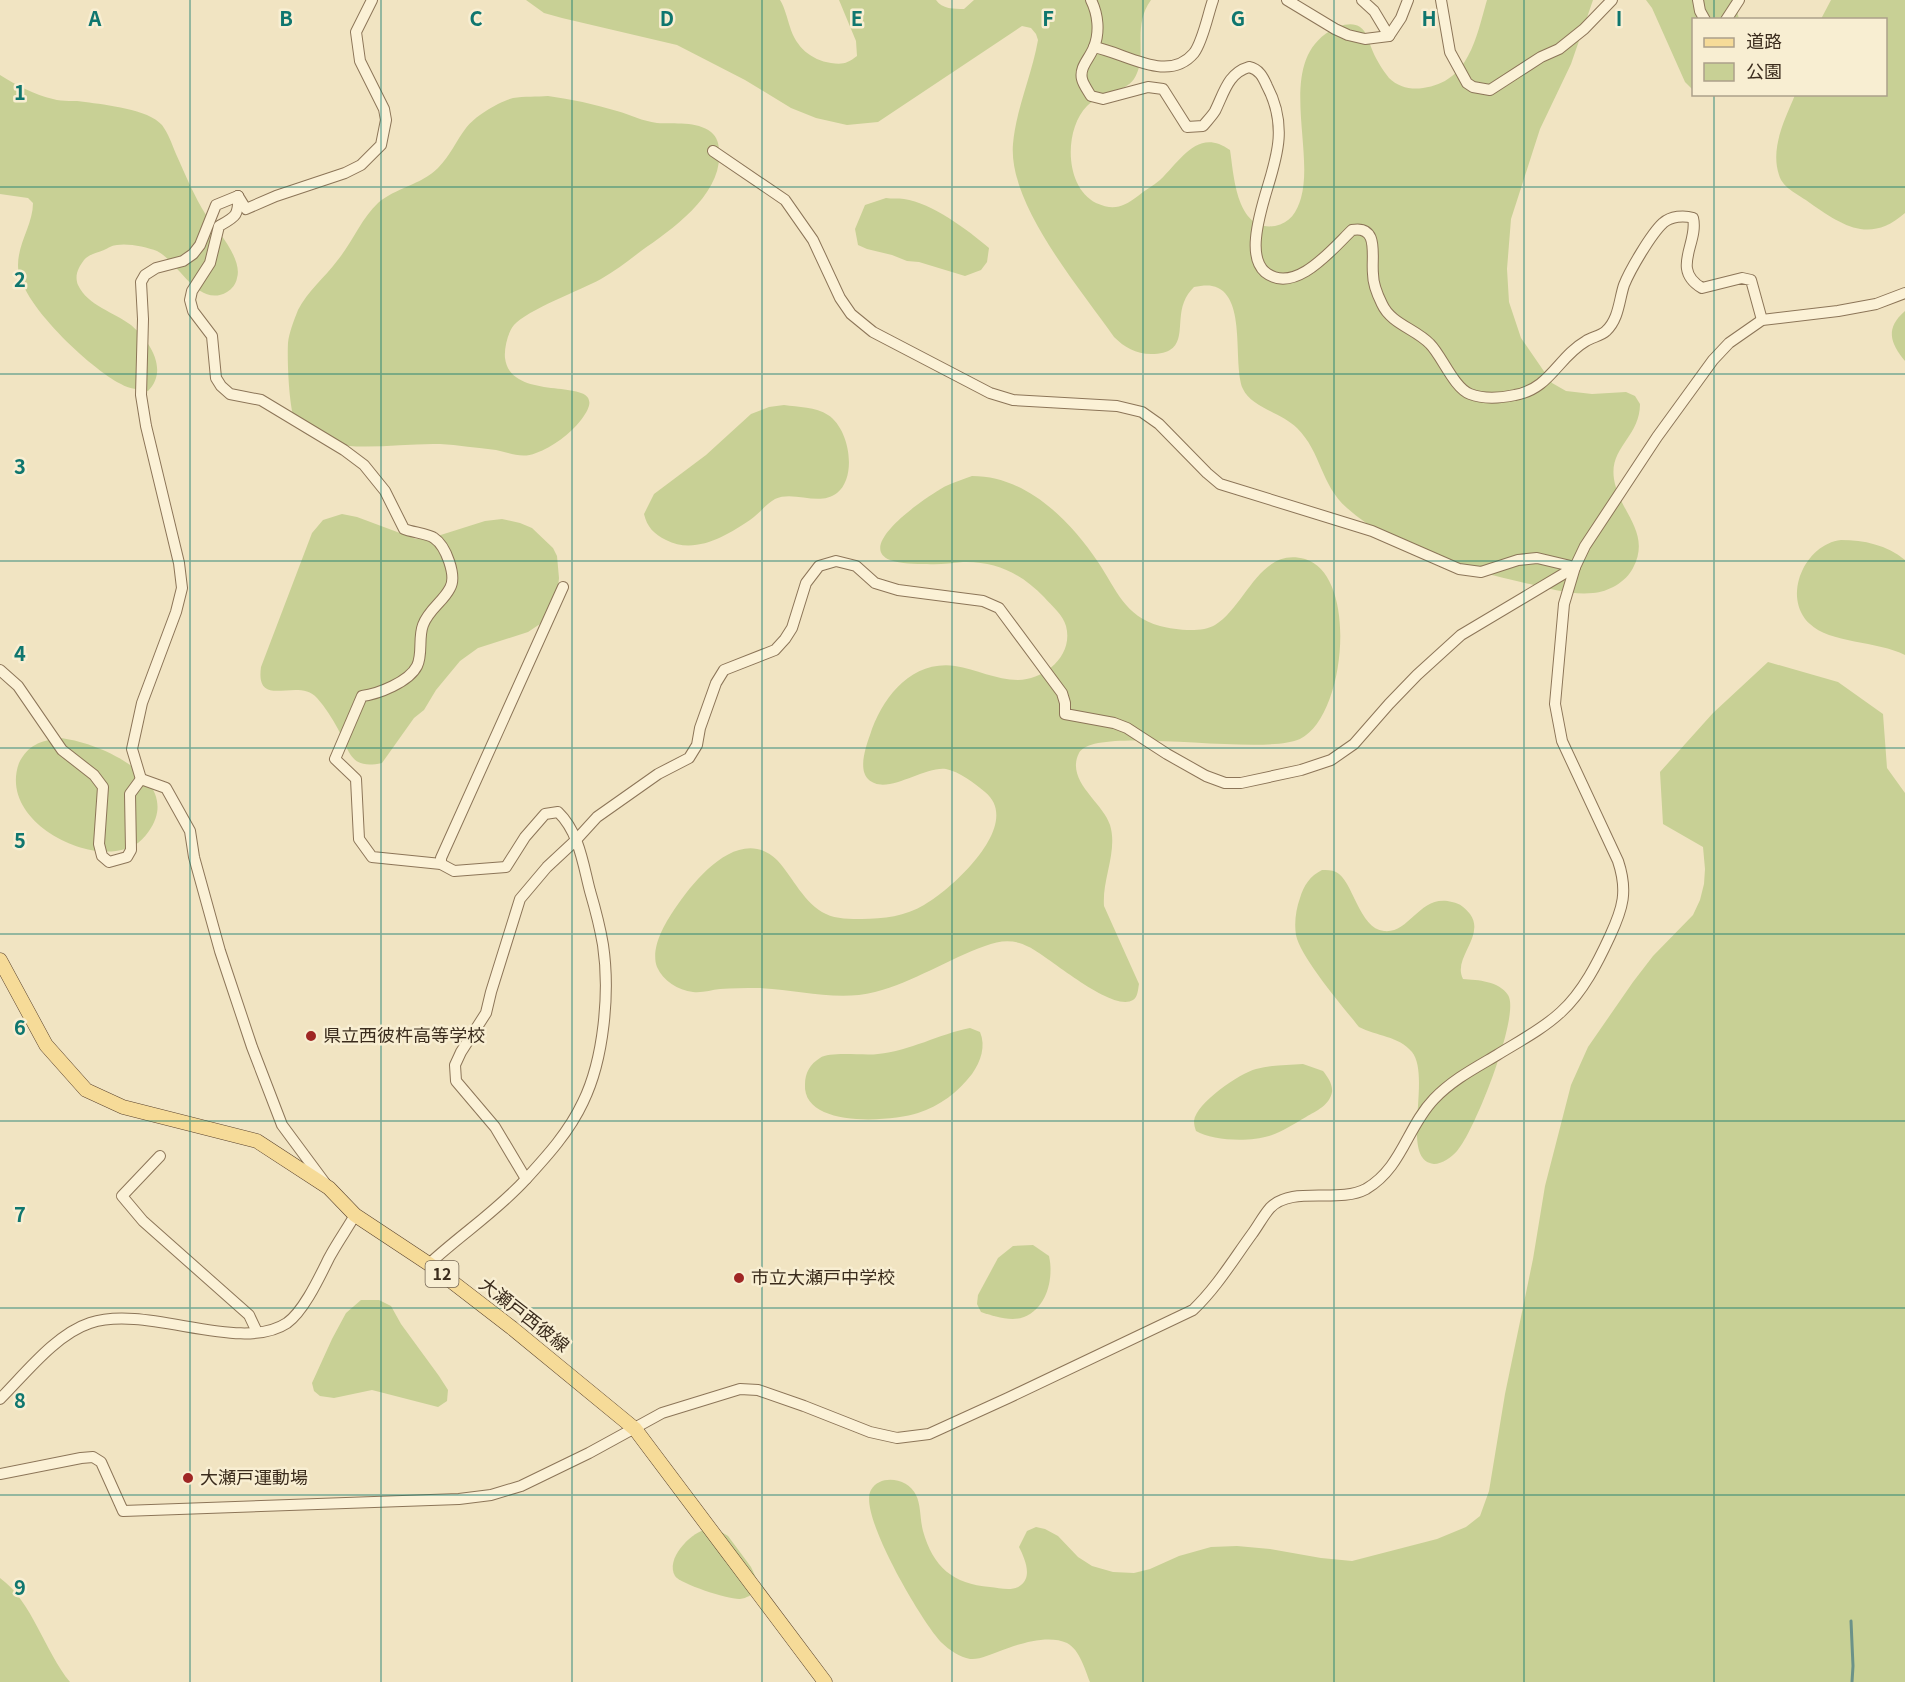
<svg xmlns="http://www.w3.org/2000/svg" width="1905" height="1682" viewBox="0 0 1905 1682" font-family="Georgia,'Noto Sans JP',serif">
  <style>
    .green { fill: #c8d095 }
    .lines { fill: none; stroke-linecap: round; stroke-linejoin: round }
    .stream { stroke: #6b9289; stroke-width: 3 }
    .minor-casing { stroke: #8c7558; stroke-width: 12 }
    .major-casing { stroke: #59422d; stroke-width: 15 }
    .minor { stroke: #fbf1d6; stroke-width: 10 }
    .major { stroke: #f6db98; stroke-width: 14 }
    .grid { fill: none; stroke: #0f766e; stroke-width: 1.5; stroke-opacity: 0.55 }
    .poi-dot { fill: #9f2624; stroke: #f8eed2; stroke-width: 2 }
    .labels { text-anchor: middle; stroke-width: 5; stroke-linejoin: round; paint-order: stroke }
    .shield { fill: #f8eed2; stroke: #746653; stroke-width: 1.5 }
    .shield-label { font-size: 16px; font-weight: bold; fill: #3b2c1d }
    .poi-label { font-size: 18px; fill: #3b2c1d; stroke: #f8eed2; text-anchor: start }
    .street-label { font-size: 18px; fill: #3b2c1d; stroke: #f8eed2 }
    .grid-label { font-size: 20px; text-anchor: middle; font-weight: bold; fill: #0f766e; stroke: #f8eed2; stroke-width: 5; stroke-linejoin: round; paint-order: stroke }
  </style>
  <rect width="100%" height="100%" fill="#f1e4c2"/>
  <g class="green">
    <path d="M526 0H780C785 8 787 18 790 27 796 47 811 60 831 63 843 65 848 63 857 56L856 41 839 0H936C942 9 954 9 964 9L974 0H1151C1131 27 1149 55 1134 79 1124 93 1100 93 1087 106 1064 129 1064 187 1096 203 1114 211 1123 207 1138 196 1145 190 1153 186 1160 180 1181 160 1198 127 1230 150 1234 175 1236 232 1275 226 1290 223 1297 212 1301 198 1315 149 1276 63 1330 31 1337 26 1352 21 1360 27 1367 32 1368 40 1371 47 1375 58 1382 69 1389 78 1398 87 1411 90 1423 88 1469 82 1476 38 1487 0H1593L1571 64 1540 129 1511 219 1507 269 1509 302 1521 338 1552 383 1566 391 1592 394 1626 392 1635 396 1640 404C1640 437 1609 447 1614 479 1619 512 1652 532 1633 568 1626 582 1608 592 1593 593 1571 595 1550 589 1530 584 1469 571 1394 550 1347 508 1320 484 1322 453 1297 428 1282 413 1251 407 1243 389 1232 363 1248 293 1212 286 1207 285 1200 286 1194 287 1190 291 1186 296 1184 302 1175 325 1190 354 1151 354 1136 354 1124 347 1114 337 1080 288 1008 205 1013 144 1016 109 1032 75 1038 40L1036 34 1031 28 1022 26 878 122 847 125 816 118 791 108 745 80 677 45 562 18 544 13Z"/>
    <path d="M1646 0H1734L1739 19 1694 20 1693 90 1685 82 1652 8Z"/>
    <path d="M1831 0H1905V213C1870 244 1843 226 1810 203 1800 195 1783 189 1779 175 1770 148 1785 119 1795 95L1886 94V20L1821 19Z"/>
    <path d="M0 75C16 85 35 95 53 99 63 102 75 100 85 102 106 105 148 109 162 125 168 133 172 144 176 154 185 174 194 196 206 215 217 230 243 259 237 278 236 284 232 289 227 292 198 309 178 261 157 251 147 247 128 243 117 245 113 245 108 248 104 250 97 253 89 254 84 260 79 267 74 275 78 285 88 306 114 312 131 325 150 341 169 370 148 391 139 389 129 389 121 384 91 369 17 301 18 265 18 243 33 224 33 203L28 198 0 194Z"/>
    <path d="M548 96C571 99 594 104 617 111 631 115 642 121 657 123 674 124 697 121 711 132 717 137 719 144 719 151 723 194 673 229 641 251 628 261 615 271 601 279 581 290 527 310 514 325 508 332 504 348 505 358 511 409 620 369 581 420 570 434 553 447 536 453 522 459 510 453 496 450 477 448 458 445 440 444 403 443 364 451 328 443 317 440 304 435 297 426 289 415 287 360 288 343 289 333 294 320 298 310 307 292 325 277 337 261 352 243 361 219 378 203 395 188 421 185 438 168 450 156 456 141 466 128 475 116 498 102 513 98 524 96 537 97 548 96Z"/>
    <path d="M886 198C892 199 898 198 904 199 932 203 968 230 989 248L987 262 981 270 965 276 919 262 907 261 892 255 867 249 858 245 855 229 865 205Z"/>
    <path d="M1905 311V361C1890 343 1885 328 1905 311Z"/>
    <path d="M784 405C798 407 816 407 828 415 849 428 858 476 837 493 819 507 794 490 775 499 766 504 759 514 750 520 726 536 695 555 666 540 654 534 647 527 644 514L654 494 706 455 751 414 769 407Z"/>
    <path d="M972 476C1026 476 1069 519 1098 562 1117 590 1124 616 1160 626 1175 630 1202 633 1215 625 1246 606 1260 546 1305 559 1359 575 1346 717 1300 739 1260 757 1094 724 1079 753 1065 781 1103 802 1110 825 1118 851 1102 879 1104 906L1139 984C1138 989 1138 997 1133 1000 1112 1013 1048 956 1029 947 1014 939 1001 940 985 946 948 959 914 982 875 992 836 1002 797 989 757 988 745 988 732 988 720 989 711 990 703 993 693 992 678 990 663 981 657 967 650 948 665 923 676 907 695 879 740 824 777 860 793 877 804 904 826 914 836 919 851 919 862 919 883 919 906 916 924 905 952 889 1024 824 985 792 974 783 960 772 946 769 923 766 886 797 868 779 858 769 866 746 870 735 882 698 911 660 955 666 976 669 996 680 1018 680 1044 680 1074 656 1066 626 1063 615 1052 606 1044 597 1022 574 996 561 963 562 951 563 939 565 927 564 915 564 901 564 890 560 853 545 932 493 946 486 954 482 964 479 972 476Z"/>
    <path d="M342 514 357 517 416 539H428L485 521 502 519 520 523 532 528 553 548 557 556 559 578 557 597 543 622 528 632 478 648 460 661 436 690 424 710 414 718 382 763C350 770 350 752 338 729 332 718 325 707 317 698 298 676 255 711 261 667L312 533 323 520Z"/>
    <path d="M1841 540C1864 540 1887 545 1905 560V655C1878 641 1829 643 1810 624 1781 597 1805 544 1841 540Z"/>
    <path d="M1768 662 1838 682 1883 714 1887 768 1905 793V1682H1090C1085 1670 1080 1650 1067 1643 1048 1634 1018 1644 1000 1651 991 1654 980 1660 970 1659 960 1657 949 1650 942 1643 923 1624 857 1513 871 1490 881 1473 909 1479 916 1495 921 1505 920 1520 923 1531 933 1567 953 1584 990 1587 1000 1588 1013 1592 1021 1585 1033 1576 1024 1557 1019 1547L1027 1531 1036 1527 1045 1529 1058 1536 1078 1557 1092 1566 1113 1572 1134 1573 1150 1569 1179 1556 1211 1547 1237 1546 1270 1549 1321 1558 1352 1561 1437 1539 1466 1527 1480 1516 1489 1491 1505 1394 1533 1259 1545 1186 1571 1085 1588 1047 1633 982 1653 956 1693 915 1700 900 1704 884 1705 869 1703 847 1663 824 1660 772 1713 713Z"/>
    <path d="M59 738C98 741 185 780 149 831 140 844 131 849 116 851 72 857 0 815 19 763 28 745 40 741 59 738Z"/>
    <path d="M1322 870C1326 870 1332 870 1336 872 1353 880 1359 929 1384 931 1410 934 1420 893 1452 902 1461 904 1464 907 1470 914 1486 936 1452 958 1463 979 1478 980 1499 981 1508 995 1521 1014 1474 1133 1457 1151 1452 1157 1442 1164 1434 1164 1399 1161 1432 1077 1412 1052 1399 1036 1376 1036 1359 1027 1344 1008 1300 957 1296 935 1294 923 1296 909 1300 898 1304 885 1310 876 1322 870Z"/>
    <path d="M970 1028 980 1032C986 1046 981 1061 972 1074 958 1092 940 1106 918 1113 890 1122 802 1128 805 1084 805 1073 810 1064 820 1058 830 1051 864 1056 878 1054 910 1051 939 1034 970 1028Z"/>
    <path d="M1303 1064 1323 1071C1327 1076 1333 1084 1332 1092 1330 1105 1316 1111 1306 1117 1294 1124 1282 1132 1269 1136 1250 1142 1212 1141 1196 1131 1195 1128 1194 1125 1194 1121 1196 1103 1240 1073 1256 1069 1272 1065 1287 1065 1303 1064Z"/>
    <path d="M1033 1245 1049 1256C1054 1278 1047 1308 1024 1317 1011 1322 993 1316 981 1312L977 1304 978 1295 998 1258 1013 1246Z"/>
    <path d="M361 1300H379L391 1306 401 1324 439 1376 448 1390 447 1401 438 1407 372 1390 334 1398 320 1396 314 1391 312 1383 332 1339 346 1313Z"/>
    <path d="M704 1530H718L728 1536 751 1567 757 1580 756 1591C751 1595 747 1598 740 1599 730 1600 680 1584 675 1576 665 1559 690 1534 704 1530Z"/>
    <path d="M0 1578C32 1601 45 1652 70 1682H0Z"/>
  </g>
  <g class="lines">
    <path class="stream" d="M1851 1621 1853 1666 1852 1682"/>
    <g class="minor-casing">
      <g id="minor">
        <path d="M1091 0C1098 14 1100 32 1094 47 1090 58 1079 67 1082 79 1083 84 1088 91 1091 96L1103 99 1148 87 1163 89 1187 127 1203 126C1207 121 1212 116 1215 111 1224 93 1228 73 1249 67 1259 69 1263 77 1267 86 1297 143 1261 183 1256 238 1255 249 1256 264 1265 272 1295 296 1333 248 1352 230 1380 225 1371 257 1373 274 1373 285 1377 294 1382 304 1391 324 1416 329 1430 344 1442 356 1454 388 1470 394 1483 399 1501 398 1515 395 1550 389 1558 357 1586 341 1592 337 1601 336 1606 331 1619 319 1619 300 1624 285 1630 270 1651 234 1663 223 1671 216 1684 215 1693 218 1699 243 1670 269 1702 288L1742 278 1751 280 1762 320"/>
        <path d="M1287 0 1335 29 1348 35 1365 39 1389 36 1401 18 1408 0"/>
        <path d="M1362 0 1374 11 1389 36"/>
        <path d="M1441 0 1450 52 1467 83 1473 87 1490 90 1541 57 1559 49 1584 29 1612 0"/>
        <path d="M1698 0 1700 11 1705 20"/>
        <path d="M1726 20 1739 0"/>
        <path d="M1094 47C1126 53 1168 84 1194 53 1203 41 1208 14 1213 0"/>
        <path d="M713 151 785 200 813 240 840 298 851 314 873 332 990 393 1013 400 1117 406 1142 412 1159 424 1207 473 1220 484 1372 531 1459 569 1481 572 1518 560 1537 558 1575 567"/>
        <path d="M238 196C239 216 235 217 219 226L210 263 192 291 190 300 193 311 212 336 216 378 221 386 230 394 261 400 344 450 364 465 385 491 404 529C411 532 429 534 434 538 446 546 457 576 450 588 443 602 429 609 423 625 418 638 423 654 417 666 409 682 378 694 362 696L335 759 356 779 359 839 372 857 441 864 454 871 506 867 525 837 545 814 558 812C579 832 583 864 590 891 595 908 600 927 603 945 610 992 604 1059 583 1102 569 1132 547 1156 526 1179"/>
        <path d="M238 196 246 209 276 196 345 173 361 165 381 145 386 120 384 109 360 61 356 32 372 0"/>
        <path d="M0 670 18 686 62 750 94 775 103 787 99 844 102 856 109 862 127 857 131 850 130 794 141 779"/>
        <path d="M141 779 132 749 142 703 176 612 182 588 179 563 146 426 141 395 143 319 141 282 145 275 156 268 183 261 193 254 200 245 216 205 238 196"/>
        <path d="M141 779 166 788 190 831 194 857 220 951 252 1047 282 1125 325 1183"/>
        <path d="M441 864V858L563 587"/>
        <path d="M160 1156 122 1196 143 1221 249 1315 257 1332"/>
        <path d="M429 1264C460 1235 496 1212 526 1179L495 1127 456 1081 455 1065 461 1052 486 1013 491 992 520 899 547 867 576 840 597 817 658 774 689 758 697 745 700 728 716 683 724 670 775 650 785 639 792 628 806 583 819 566 836 561 856 566 875 583 898 590 983 601 999 608 1062 693 1065 703V714L1114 723 1127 728 1167 754 1206 776 1225 783H1241L1301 770 1331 760 1354 744 1389 704 1417 675 1461 635 1575 567"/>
        <path d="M0 1399C25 1374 56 1334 90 1323 147 1304 240 1354 287 1323 304 1311 320 1276 329 1258 337 1243 347 1229 355 1215"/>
        <path d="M0 1474 81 1458 93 1457 101 1462 123 1511 459 1499 491 1495 521 1486 589 1453 662 1413 740 1389 758 1390 804 1406 870 1432 897 1438 929 1434 1008 1398 1193 1310C1217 1287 1233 1260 1252 1234 1258 1226 1263 1216 1270 1208 1292 1185 1338 1204 1366 1189 1402 1168 1407 1127 1434 1099 1452 1080 1475 1068 1497 1055 1518 1042 1543 1029 1561 1012 1583 992 1598 962 1610 936 1623 908 1628 891 1618 861L1562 741 1555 704 1564 604 1575 567 1585 546 1657 437 1713 360 1729 343 1762 320 1838 311 1876 304 1905 293"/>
      </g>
    </g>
    <g class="major-casing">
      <path id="major" d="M0 960 46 1045 86 1090 123 1107 257 1141 329 1188 355 1215 429 1264 512 1328 635 1429 825 1682"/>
    </g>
    <use href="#minor" class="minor"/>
    <use href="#major" class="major"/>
  </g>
  <path class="grid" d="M190 0V1682M381 0V1682M572 0V1682M762 0V1682M952 0V1682M1143 0V1682M1334 0V1682M1524 0V1682M1714 0V20M1714 94V1682M0 187H1905M0 374H1905M0 561H1905M0 748H1905M0 934H1905M0 1121H1905M0 1308H1905M0 1495H1905"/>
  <g class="poi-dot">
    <circle cx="311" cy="1036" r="6"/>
    <circle cx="739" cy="1278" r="6"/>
    <circle cx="188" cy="1478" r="6"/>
  </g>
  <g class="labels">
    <rect class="shield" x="425.5" y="1261" width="33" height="26" rx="4.5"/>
    <g class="shield-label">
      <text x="442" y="1280">12</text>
    </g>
    <g class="poi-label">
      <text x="323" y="1042">県立西彼杵高等学校</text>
      <text x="751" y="1284">市立大瀬戸中学校</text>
      <text x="200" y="1484">大瀬戸運動場</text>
    </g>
    <g class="street-label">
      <text transform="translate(524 1315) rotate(38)" y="6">大瀬戸西彼線</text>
    </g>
  </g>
  <g class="grid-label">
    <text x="95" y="26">A</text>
    <text x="286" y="26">B</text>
    <text x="476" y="26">C</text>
    <text x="667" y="26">D</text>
    <text x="857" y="26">E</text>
    <text x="1048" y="26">F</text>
    <text x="1238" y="26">G</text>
    <text x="1429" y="26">H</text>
    <text x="1619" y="26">I</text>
    <text x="20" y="100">1</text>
    <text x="20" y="287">2</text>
    <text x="20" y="474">3</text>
    <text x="20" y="661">4</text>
    <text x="20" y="848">5</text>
    <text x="20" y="1035">6</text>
    <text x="20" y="1222">7</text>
    <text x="20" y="1408">8</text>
    <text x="20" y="1595">9</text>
  </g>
  <rect x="1692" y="18" width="195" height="78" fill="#f8eed2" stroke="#aca08a" stroke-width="1.5"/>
  <rect x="1704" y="38" width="30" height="9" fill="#f6db98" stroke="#aca08a" stroke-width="1.5"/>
  <text x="1746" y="48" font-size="18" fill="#3b2c1d">道路</text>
  <rect x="1704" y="63" width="30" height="18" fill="#c8d095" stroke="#aca08a" stroke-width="1.5"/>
  <text x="1746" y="78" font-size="18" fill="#3b2c1d">公園</text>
</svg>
